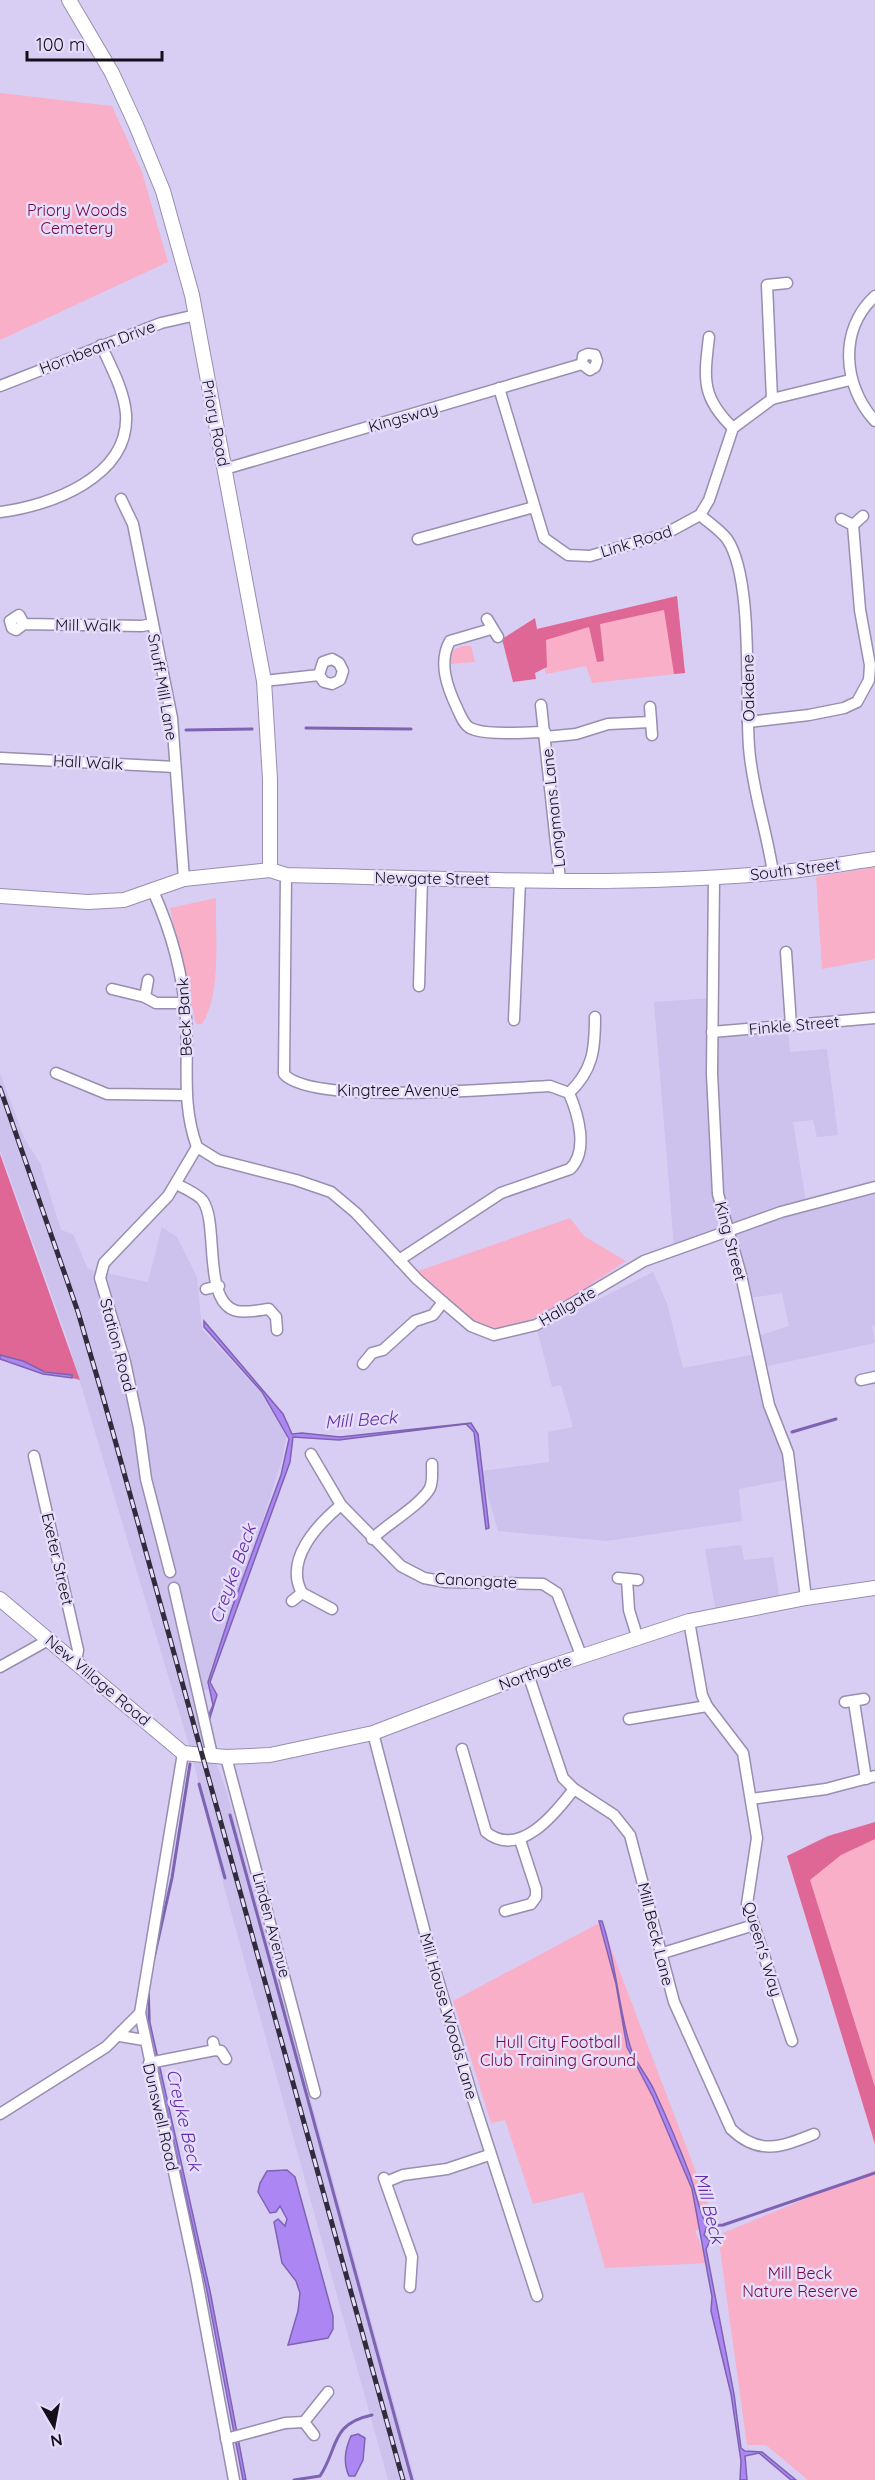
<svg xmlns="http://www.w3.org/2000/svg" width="875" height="2480" viewBox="0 0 875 2480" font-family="Quicksand,sans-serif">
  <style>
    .built { fill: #cdc1ed }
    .green { fill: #f8afc7 }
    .forest { fill: #df6795 }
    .water { fill: #ac87f3; stroke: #7e63b2; stroke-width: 1.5 }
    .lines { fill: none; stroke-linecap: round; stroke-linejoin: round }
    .stream { stroke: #7e63b2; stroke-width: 3 }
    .street-casing { stroke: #988eb0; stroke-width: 13 }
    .secondary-casing { stroke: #988eb0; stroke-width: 16 }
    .street { stroke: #fff; stroke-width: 10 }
    .secondary { stroke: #fff; stroke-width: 14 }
    .rail-casing { stroke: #302c3c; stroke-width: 5 }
    .rail { stroke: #e5ddfa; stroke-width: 3; stroke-dasharray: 9; stroke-linecap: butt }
    .labels { text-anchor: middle; stroke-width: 5; stroke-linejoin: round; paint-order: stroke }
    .park-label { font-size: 16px; fill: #790641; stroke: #e5ddfa }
    .street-label { font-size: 16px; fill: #120f1b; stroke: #e5ddfa }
    .water-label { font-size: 18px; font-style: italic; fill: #632daa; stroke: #e5ddfa }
  </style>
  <rect width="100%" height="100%" fill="#d8cef3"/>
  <g class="built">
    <path d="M712 998 714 1038 788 1031 790 1052 827 1049 838 1135 817 1137 813 1120 793 1122 806 1202 845 1189 875 1186V1325L872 1326 875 1343 763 1367 790 1479 739 1489 742 1521 607 1541 498 1531 481 1471 549 1462 548 1432 573 1427 561 1385 552 1387 537 1330 653 1272 667 1303 683 1368 761 1353 758 1336 789 1326 782 1293 750 1298 730 1227 674 1247 654 1002Z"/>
    <path d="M0 1073 24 1138 40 1163 61 1230 73 1234 88 1269 148 1282 162 1227 177 1237 197 1277 202 1329 289 1423 282 1460 208 1690 191 1693 226 1790 415 2480H388L226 1894 191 1752 66 1335 0 1150Z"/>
    <path d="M741 1545 744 1560 773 1557 781 1607 717 1618 705 1549Z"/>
  </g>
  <g class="green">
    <path d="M0 93 112 106 142 172 168 262 0 340Z"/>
    <path d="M677 596 685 673 592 683 586 666 546 674 537 629Z"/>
    <path d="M462 646H471L475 662 451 664V651Z"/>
    <path d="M875 867V959L822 969 816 877Z"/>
    <path d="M216 898C215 934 222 994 202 1024H196L170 908Z"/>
    <path d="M570 1218 584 1236 626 1261C596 1280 527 1332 493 1330 469 1328 434 1287 418 1271Z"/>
    <path d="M875 1823V2144L787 1856Z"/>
    <path d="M601 1922 716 2225 695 2231 709 2263 605 2268 583 2192 533 2204 505 2120 491 2123 453 2001Z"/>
    <path d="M875 2170V2480H808L766 2445H747L718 2235Z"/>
  </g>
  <g class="forest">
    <path d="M677 596 685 673 674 674 664 610 600 624 604 661 597 662 589 627 546 640 547 667 535 673 536 679 513 682 502 639 535 618 537 629Z"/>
    <path d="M0 1154 80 1380 0 1360Z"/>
    <path d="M875 1822V1839L841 1855 810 1880 875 2087V2144L787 1856 828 1836Z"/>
  </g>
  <g class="water">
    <path d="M204 1321 283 1414 292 1434 302 1433 340 1437 471 1423 478 1434 489 1528 486 1529 474 1432 466 1424 339 1440 293 1437 290 1462 210 1682 217 1695 209 1721 207 1719 213 1705 208 1682 232 1608 281 1475 289 1439 262 1392 204 1327Z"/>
    <path d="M0 1355 23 1361 45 1372 72 1375V1378L43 1374 0 1359Z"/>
    <path d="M599 1921H602C616 1962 618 2005 630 2046 635 2063 647 2075 654 2090 667 2118 679 2146 690 2175 694 2186 702 2221 707 2226L704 2235 710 2241 706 2249 734 2394 741 2448 745 2451 762 2452 796 2480H791L759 2453 745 2456 747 2480H740L741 2461 731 2394 711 2311 712 2297 692 2189 653 2097 627 2047 616 1984Z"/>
    <path d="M149 1991 150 2023 210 2291 246 2480H243L207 2291 148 2026Z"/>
    <path d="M287 2170 295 2177 333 2316V2329L328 2338 288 2345 298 2311 300 2293 296 2281 282 2263 274 2222 278 2219 285 2226 287 2219 280 2206 276 2212 270 2213 258 2192 260 2183 267 2171Z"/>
    <path d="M358 2434 365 2438 363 2460 355 2476H349C343 2463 345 2449 351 2436Z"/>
  </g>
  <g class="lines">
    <g class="stream">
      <path d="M306 728 411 729"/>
      <path d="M186 730 252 729"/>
      <path d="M792 1432 836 1419"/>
      <path d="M199 1784 225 1878"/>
      <path d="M230 1815 412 2480"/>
      <path d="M154 1958 172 1878 190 1764"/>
      <path d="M707 2226 723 2225 875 2173"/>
      <path d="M294 2480 320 2476C339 2447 330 2424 372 2415"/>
    </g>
    <g class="street-casing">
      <g id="street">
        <path d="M875 296C838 330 843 386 875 421"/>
        <path d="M709 337C704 379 701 397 733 428"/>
        <path d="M0 386 161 323 196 315"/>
        <path d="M499 388 544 538 568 555 590 556 665 534 700 515 709 500 733 428 772 399 850 380"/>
        <path d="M772 399 767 285 787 283"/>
        <path d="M225 469 582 364 583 356 588 354 595 355 597 361 595 367 590 370 582 364"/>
        <path d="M121 499 133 524 172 718 184 879"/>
        <path d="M0 512C50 506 130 477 126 414 124 390 111 367 101 345"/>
        <path d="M700 515C708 522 720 530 727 539 754 578 745 698 749 747 752 790 767 831 773 873"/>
        <path d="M841 519 853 525 863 516"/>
        <path d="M418 539 534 507"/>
        <path d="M487 619 498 637"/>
        <path d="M24 624 16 630 12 628 10 621 19 615 24 624 142 626 152 624"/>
        <path d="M491 629 450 641C438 662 447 687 457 708 460 714 463 724 470 728 486 736 526 732 545 732"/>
        <path d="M264 681 319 675 323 662 332 659 339 663 343 671 340 680 332 684 324 682 319 675"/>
        <path d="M541 705 560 880"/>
        <path d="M650 707 652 735"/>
        <path d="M748 722 809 715 844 708 857 702 869 680 870 665 860 610 853 525"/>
        <path d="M545 737 576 734 608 724 651 722"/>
        <path d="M1 758 175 767"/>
        <path d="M286 875 284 1074C312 1106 502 1088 550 1086L569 1093C593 1070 595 1050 595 1017"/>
        <path d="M714 877 712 1074 718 1194 741 1275 769 1405 788 1453 806 1598"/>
        <path d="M153 891C172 933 183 973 186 1019 189 1065 181 1103 197 1147"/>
        <path d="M786 952 791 1025"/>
        <path d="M419 986 422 878"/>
        <path d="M112 989 145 997 156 1003H184"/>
        <path d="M145 997 148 980"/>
        <path d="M514 1020 520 881"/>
        <path d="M712 1032 875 1018"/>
        <path d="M56 1073 107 1094 186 1095"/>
        <path d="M197 1147 218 1160 296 1180 331 1192 356 1213 417 1279 443 1302 471 1326 494 1335 536 1325 644 1261 781 1212 875 1187"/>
        <path d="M176 1184C184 1188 198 1194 203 1201 219 1224 202 1303 237 1311 246 1313 260 1310 269 1309L276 1317 277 1330"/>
        <path d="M399 1260 501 1193 570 1169C589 1151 578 1114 569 1093"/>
        <path d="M206 1289 219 1286"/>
        <path d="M363 1364 372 1353 383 1350 415 1321 433 1315 443 1302"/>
        <path d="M861 1380 875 1377"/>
        <path d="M311 1454 341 1505 401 1566 424 1578 446 1582 543 1584 557 1593 581 1655"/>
        <path d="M34 1456 78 1650 76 1662"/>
        <path d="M372 1539C386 1525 422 1504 430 1488 433 1482 432 1471 432 1464"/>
        <path d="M170 1572 146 1479 139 1428 125 1362 100 1278 104 1263 168 1196 197 1147"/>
        <path d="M618 1578 638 1580"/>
        <path d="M627 1580 629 1610 637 1636"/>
        <path d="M174 1588 212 1755"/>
        <path d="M292 1601 302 1593"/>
        <path d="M332 1609 302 1593C284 1560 317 1525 341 1505"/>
        <path d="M689 1621 702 1695 707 1706 743 1753 757 1838 747 1904 792 2041"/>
        <path d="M0 1667 50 1639"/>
        <path d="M528 1674 563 1778 574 1789 614 1815 630 1835 674 2002 731 2129C759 2156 781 2147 814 2134"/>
        <path d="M845 1702 864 1699"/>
        <path d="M854 1702 866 1779"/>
        <path d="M629 1719 707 1706"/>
        <path d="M373 1733 431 1956 473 2099 537 2296"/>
        <path d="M462 1749 486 1832C519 1859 555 1814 574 1789"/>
        <path d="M183 1753 140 2013 196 2275 234 2480"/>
        <path d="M226 1757 315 2093"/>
        <path d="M751 1799 826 1789 875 1776"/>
        <path d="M505 1911 531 1904 536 1897V1889L520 1840"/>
        <path d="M663 1953 754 1925"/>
        <path d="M120 2036 144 2040"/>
        <path d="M213 2042 215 2050 221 2051 226 2059"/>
        <path d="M149 2063 215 2050"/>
        <path d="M0 2114 106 2047 140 2013"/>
        <path d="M384 2178 412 2257 410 2287"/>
        <path d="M386 2182 403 2175 447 2169 489 2155"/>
        <path d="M314 2435 304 2422 328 2392"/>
        <path d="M226 2439 285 2423 304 2422"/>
      </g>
    </g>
    <g class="secondary-casing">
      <g id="secondary">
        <path d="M69 0 112 73 136 125 163 191 192 295 264 681 270 779V870"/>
        <path d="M0 896 88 902 124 900 184 879 270 870 286 875C446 878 612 888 772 873 806 870 841 864 875 859"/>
        <path d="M0 1599 183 1753 226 1757 270 1755 373 1733 528 1674 689 1621 806 1598 875 1588"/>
      </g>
    </g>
    <use href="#street" class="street"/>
    <use href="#secondary" class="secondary"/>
    <g class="rail-casing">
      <path id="rail" d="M0 1088 78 1312 105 1404 403 2480"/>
    </g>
    <use href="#rail" class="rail"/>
  </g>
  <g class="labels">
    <g class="park-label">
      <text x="77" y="216">Priory Woods<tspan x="77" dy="18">Cemetery</tspan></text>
      <text x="558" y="2048">Hull City Football<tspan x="558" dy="18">Club Training Ground</tspan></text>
      <text x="800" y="2279">Mill Beck<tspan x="800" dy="18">Nature Reserve</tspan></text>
    </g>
    <g class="street-label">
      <text transform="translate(97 347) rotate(-21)" y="6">Hornbeam Drive</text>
      <text transform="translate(403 417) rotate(-16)" y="6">Kingsway</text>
      <text transform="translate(216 423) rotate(79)" y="6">Priory Road</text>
      <text transform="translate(636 541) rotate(-17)" y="6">Link Road</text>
      <text transform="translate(88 625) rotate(1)" y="6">Mill Walk</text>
      <text transform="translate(163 687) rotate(80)" y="6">Snuff Mill Lane</text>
      <text transform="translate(748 688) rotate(-91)" y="6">Oakdene</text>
      <text transform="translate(88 762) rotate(3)" y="6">Hall Walk</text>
      <text transform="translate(553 808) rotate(-96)" y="6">Longmans Lane</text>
      <text transform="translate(795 869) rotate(-7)" y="6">South Street</text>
      <text transform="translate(432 878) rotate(1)" y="6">Newgate Street</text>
      <text transform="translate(184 1017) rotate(-93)" y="6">Beck Bank</text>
      <text transform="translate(794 1025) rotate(-5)" y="6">Finkle Street</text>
      <text x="398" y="1096">Kingtree Avenue</text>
      <text transform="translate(731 1241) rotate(75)" y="6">King Street</text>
      <text transform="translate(567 1306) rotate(-30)" y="6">Hallgate</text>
      <text transform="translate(118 1345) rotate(75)" y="6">Station Road</text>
      <text transform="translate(58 1559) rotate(77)" y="6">Exeter Street</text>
      <text transform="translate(476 1580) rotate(3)" y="6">Canongate</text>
      <text transform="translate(535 1672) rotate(-20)" y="6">Northgate</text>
      <text transform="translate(98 1680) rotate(40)" y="6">New Village Road</text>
      <text transform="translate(272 1925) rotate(75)" y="6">Linden Avenue</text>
      <text transform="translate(656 1934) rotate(76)" y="6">Mill Beck Lane</text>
      <text transform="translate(763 1949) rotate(73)" y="6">Queen's Way</text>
      <text transform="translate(449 2016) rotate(74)" y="6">Mill House Woods Lane</text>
      <text transform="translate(161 2117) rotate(77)" y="6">Dunswell Road</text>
    </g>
    <g class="water-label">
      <text transform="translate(361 1420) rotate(-4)" y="6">Mill Beck</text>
      <text transform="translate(233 1574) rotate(-70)" y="6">Creyke Beck</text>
      <text transform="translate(184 2120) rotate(77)" y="6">Creyke Beck</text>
      <text transform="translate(709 2208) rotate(76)" y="6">Mill Beck</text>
    </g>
  </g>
  <g transform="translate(54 2426) rotate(170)" stroke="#e5ddfa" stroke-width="4.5" paint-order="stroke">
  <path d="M0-4.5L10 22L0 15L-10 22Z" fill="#120f1b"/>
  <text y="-9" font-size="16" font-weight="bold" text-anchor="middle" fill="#120f1b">N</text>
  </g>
  <path d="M27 51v9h135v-9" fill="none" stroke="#120f1b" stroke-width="3"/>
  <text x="36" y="51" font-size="18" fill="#120f1b" stroke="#e5ddfa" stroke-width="4.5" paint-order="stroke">100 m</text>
</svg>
